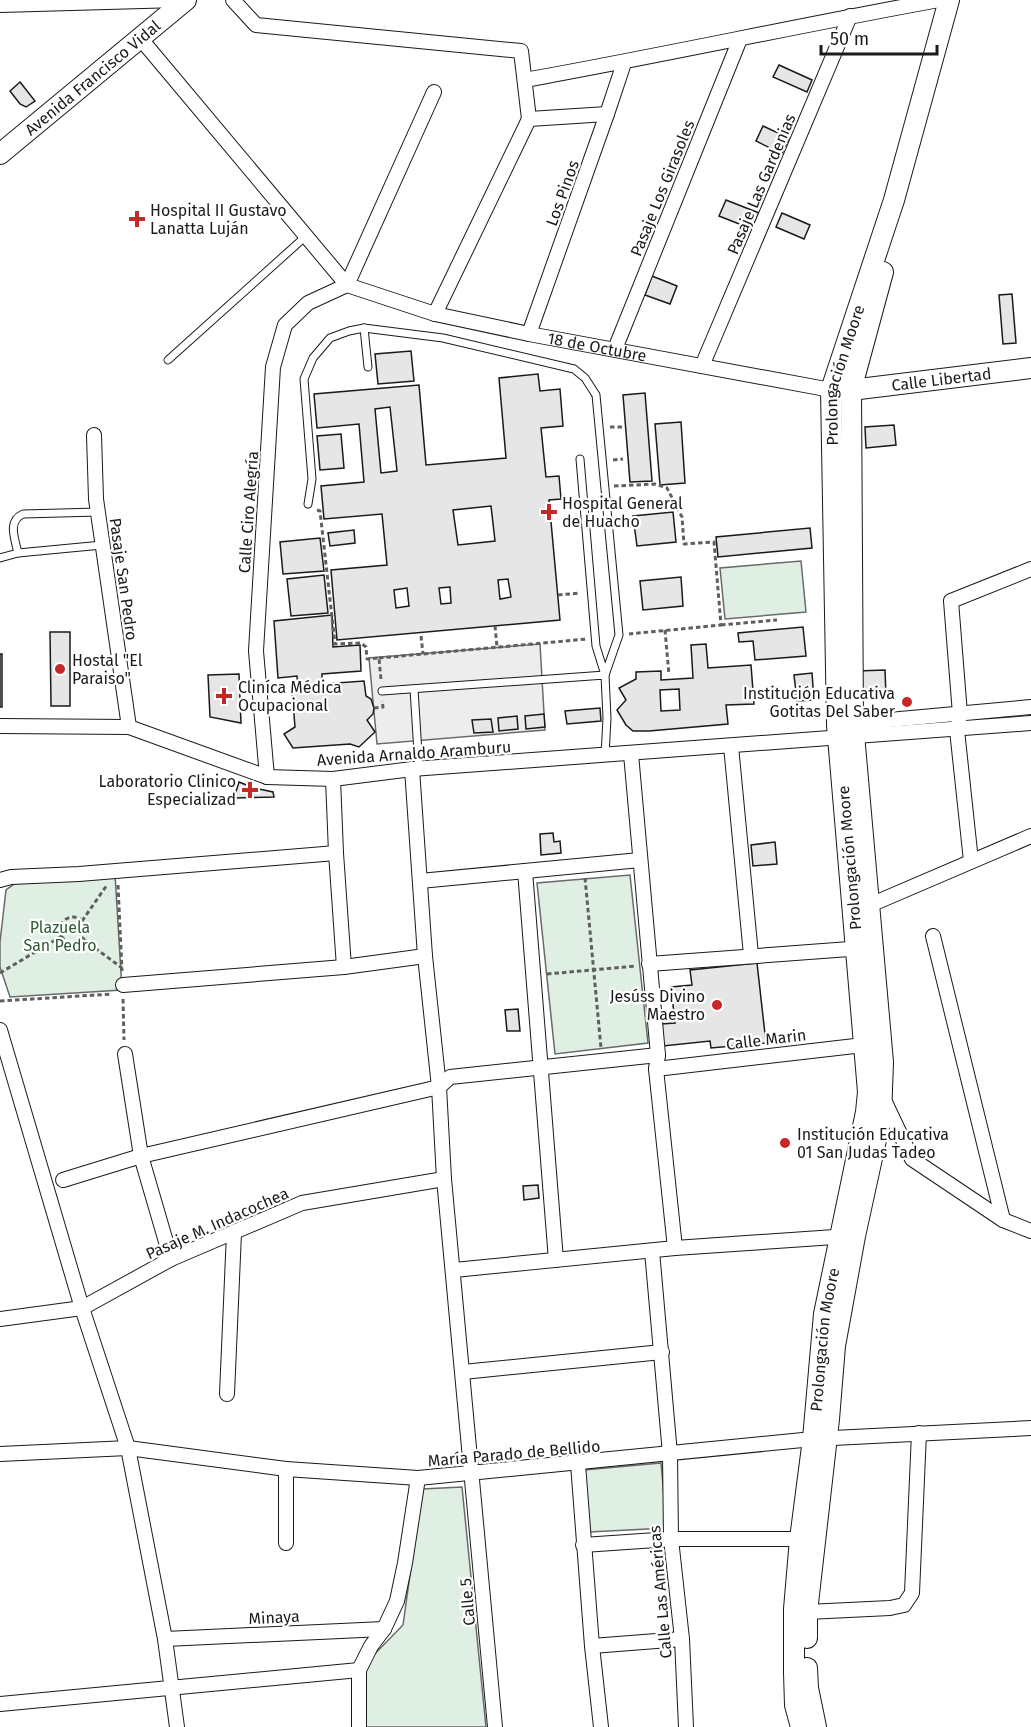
<svg xmlns="http://www.w3.org/2000/svg" width="1031" height="1727" viewBox="0 0 1031 1727" font-family="'Fira Sans',sans-serif">
  <style>
    .green { fill: #e0efe3; stroke: #6a6a6a; stroke-width: 1.5 }
    .parking { fill: #ededed; stroke: #6a6a6a; stroke-width: 1.5 }
    .building { fill: #e6e6e6; stroke: #1a1a1a; stroke-width: 1.5; fill-rule: evenodd }
    .lines { fill: none; stroke-linecap: round; stroke-linejoin: round }
    .lane-casing { stroke: #1a1a1a; stroke-width: 9 }
    .street-casing { stroke: #1a1a1a; stroke-width: 16 }
    .secondary-casing { stroke: #1a1a1a; stroke-width: 22 }
    .path { stroke: #5f5f5f; stroke-width: 3; stroke-dasharray: 4.5 3; stroke-linecap: butt }
    .lane { stroke: #fff; stroke-width: 7 }
    .street { stroke: #fff; stroke-width: 14 }
    .secondary { stroke: #fff; stroke-width: 20 }
    .poi-dot { fill: #c62828; stroke: #fff; stroke-width: 2 }
    .labels { text-anchor: middle; stroke-width: 4.5; stroke-linejoin: round; paint-order: stroke }
    .street-label { font-size: 16px; fill: #1a1a1a; stroke: #fff }
    .poi-label { font-size: 16px; fill: #1a1a1a; stroke: #fff; text-anchor: start }
    .park-label { font-size: 16px; fill: #2b5a34; stroke: #fff }
  </style>
  <rect width="100%" height="100%" fill="#fff"/>
  <g class="green">
    <path d="M801 561 806 612 725 619 720 568Z"/>
    <path d="M115 874 122 990 10 997 0 967V942L6 890 17 882Z"/>
    <path d="M630 875 648 1043 555 1054 537 883Z"/>
    <path d="M661 1463 667 1528 589 1532 584 1470Z"/>
    <path d="M462 1487 486 1727H363L364 1665 403 1625 422 1489Z"/>
  </g>
  <path class="parking" d="M540 644 545 730 377 744 369 658Z"/>
  <g class="building">
    <path d="M779 65 812 80 807 92 773 77Z"/>
    <path d="M20 82 35 101 26 107 20 104 10 91Z"/>
    <path d="M763 126 789 138 782 154 756 141Z"/>
    <path d="M726 200 759 213 752 229 719 216Z"/>
    <path d="M782 213 810 225 804 239 776 227Z"/>
    <path d="M652 276 677 286 670 304 645 295Z"/>
    <path d="M1012 294 1016 343 1003 344 999 295Z"/>
    <path d="M411 351 414 381 378 384 375 354Z"/>
    <path d="M538 374 540 391 560 389 563 426 541 428 546 477 559 476 561 499 549 500 560 620 337 640 331 570 387 565 382 514 324 519 321 486 364 482 359 424 317 428 314 394 419 385 426 465 506 458 499 378ZM390 407 397 471 381 473 375 409ZM491 506 495 541 458 545 453 510ZM508 579 511 597 500 599 498 580ZM450 587 451 603 441 604 439 588ZM407 588 409 606 396 608 394 590Z"/>
    <path d="M645 393 652 481 630 482 623 395Z"/>
    <path d="M681 422 685 483 660 485 655 424Z"/>
    <path d="M894 425 896 445 866 448 865 427Z"/>
    <path d="M341 434 344 468 320 470 317 436Z"/>
    <path d="M673 512 676 542 637 546 633 516Z"/>
    <path d="M810 528 812 548 718 557 716 537Z"/>
    <path d="M354 530 355 543 330 546 328 533Z"/>
    <path d="M320 538 324 571 283 574 280 542Z"/>
    <path d="M324 575 328 613 291 616 287 579Z"/>
    <path d="M681 577 683 606 643 610 640 581Z"/>
    <path d="M332 615 333 647 360 645 361 671 322 674V684L364 681 366 696 371 699 374 708 373 714 367 720 375 732 359 747 350 744 293 748 284 734 295 727 292 691 298 689 297 676 278 678 274 621Z"/>
    <path d="M803 627 806 656 755 660 753 641 739 642 738 633Z"/>
    <path d="M50 632H70V706H51Z"/>
    <path d="M706 644 708 668 751 665 754 704 726 705 728 724 649 731H633L626 725 617 710 626 700 619 688 636 679V672L661 671V680L693 678 691 645ZM679 689 680 710 661 711 660 690Z"/>
    <rect x="0" y="654" width="2" height="53"/>
    <path d="M885 670 886 696 858 697 857 671Z"/>
    <path d="M812 673 814 700 797 701 794 675Z"/>
    <path d="M239 674 241 723 210 717 208 675Z"/>
    <path d="M600 708 601 721 567 724 565 711Z"/>
    <path d="M544 714 545 727 526 729 525 716Z"/>
    <path d="M517 716 518 729 499 731 498 718Z"/>
    <path d="M491 719 493 732 474 733 472 720Z"/>
    <path d="M239 782 254 788 273 792 274 797 234 798Z"/>
    <path d="M553 833 554 842 560 841 561 853 541 855 540 834Z"/>
    <path d="M775 842 777 864 753 866 751 845Z"/>
    <path d="M757 963 766 1043 711 1048 710 1041 663 1046 661 1024 675 1023 671 987 692 985 690 970Z"/>
    <path d="M518 1009 520 1031H507L505 1010Z"/>
    <path d="M538 1185 539 1198 524 1200 523 1186Z"/>
  </g>
  <g class="lines">
    <g class="lane-casing">
      <g id="lane">
        <path d="M364 328 368 367"/>
        <path d="M168 360 306 236"/>
        <path d="M308 504 312 479 304 379 313 358 330 338 349 331 364 328 443 338 574 369 585 378 596 395 619 635 605 675 596 646 580 459"/>
        <path d="M18 553C15 539 7 521 23 514L98 512"/>
        <path d="M0 558 18 553 102 545"/>
        <path d="M414 689 419 769"/>
        <path d="M382 691 605 675 607 718 605 756"/>
      </g>
    </g>
    <g class="street-casing">
      <g id="street">
        <path d="M233 0 256 25 521 51 529 119"/>
        <path d="M0 5 179 0"/>
        <path d="M140 38 347 285"/>
        <path d="M525 80C664 55 801 25 939 0"/>
        <path id="s1" d="M347 285 435 314 529 334 831 390"/>
        <path d="M347 285 434 92"/>
        <path d="M435 314 529 119 607 114"/>
        <path d="M529 334 607 114 624 63"/>
        <path d="M615 349 740 39"/>
        <path d="M702 366 850 16"/>
        <path d="M94 435 96 499 129 727"/>
        <path d="M845 724 1031 707"/>
        <path d="M0 726 129 727 267 777 333 779 412 769 1031 723"/>
        <path d="M731 746 751 955"/>
        <path d="M631 754 658 1055 656 1069 675 1248"/>
        <path d="M412 769 425 956 439 1087 444 1179 495 1727"/>
        <path d="M267 777 256 651 273 367 285 325 308 303 347 285"/>
        <path d="M333 779 336 853 344 967"/>
        <path d="M971 861 957 730 960 714 951 601 1031 569"/>
        <path d="M525 871 556 1260"/>
        <path d="M0 880 11 877 79 874 336 853"/>
        <path d="M420 881 640 860"/>
        <path d="M870 905 1031 836"/>
        <path d="M933 936 1003 1220"/>
        <path d="M649 964 863 948"/>
        <path d="M123 985 344 967 425 956"/>
        <path d="M0 1030 82 1308 128 1448 165 1639 177 1727"/>
        <path d="M125 1054 141 1156 439 1087 450 1077 658 1055"/>
        <path d="M656 1069 872 1044"/>
        <path d="M884 1100 912 1159 1003 1220 1031 1231"/>
        <path d="M63 1180 141 1156 171 1259"/>
        <path d="M652 1251 670 1454 671 1539 682 1639 686 1727"/>
        <path d="M454 1270 675 1248 849 1236"/>
        <path d="M0 1319 82 1308 171 1259 302 1203 444 1179"/>
        <path d="M463 1372 662 1352"/>
        <path d="M227 1394 234 1233"/>
        <path d="M0 1454 128 1448 286 1469 418 1478 813 1439 1031 1428"/>
        <path d="M578 1464 592 1646 601 1727"/>
        <path d="M286 1469V1543"/>
        <path d="M583 1545 671 1539H800"/>
        <path d="M807 1612 890 1608 904 1605 912 1593 919 1433"/>
        <path d="M165 1639 384 1629"/>
        <path d="M592 1646 682 1639"/>
        <path d="M0 1704 359 1670"/>
        <path d="M359 1727V1670L371 1646 384 1629 397 1601 405 1563 418 1478"/>
      </g>
    </g>
    <g class="secondary-casing">
      <g id="secondary">
        <path id="s2" d="M0 154 186 0"/>
        <path id="s3" d="M840 390H851L1031 368"/>
        <path d="M807 1638V1612L829 1419 835 1346 855 1236 881 1117 883 1062 853 723 851 390 883 272"/>
        <path d="M807 1668 808 1688 816 1727"/>
        <path id="s4" d="M801 1727 795 1705 794 1673V1609L800 1539 813 1439 824 1314 866 1112 868 1092 837 725 831 390 894 200 949 0"/>
      </g>
    </g>
    <g class="path">
      <path d="M610 427H622"/>
      <path d="M613 460 623 459"/>
      <path d="M614 486 655 484 667 488 682 517 684 544 714 542 721 625 629 634"/>
      <path d="M317 510 320 511 335 644 361 643 366 647 367 659 379 658 381 680"/>
      <path d="M558 595 580 593"/>
      <path d="M721 625 777 620"/>
      <path d="M495 626 497 647"/>
      <path d="M665 630 669 675"/>
      <path d="M421 636 423 654"/>
      <path d="M379 658 587 639"/>
      <path d="M374 708 383 707 382 701"/>
      <path d="M585 878 601 1048"/>
      <path d="M118 885 122 971"/>
      <circle cx="73" cy="930" r="13"/>
      <path d="M82 921 107 885"/>
      <path d="M83 939 122 968"/>
      <path d="M0 973 62 936"/>
      <path d="M547 974 636 966"/>
      <path d="M123 999 124 1040"/>
      <path d="M0 1001 112 994"/>
    </g>
    <use href="#lane" class="lane"/>
    <use href="#street" class="street"/>
    <use href="#secondary" class="secondary"/>
  </g>
  <g class="poi-dot">
    <path d="M134 210h6v6h6v6h-6v6h-6v-6h-6v-6h6z"/>
    <path d="M546 503h6v6h6v6h-6v6h-6v-6h-6v-6h6z"/>
    <circle cx="60" cy="669" r="6"/>
    <path d="M221 687h6v6h6v6h-6v6h-6v-6h-6v-6h6z"/>
    <circle cx="907" cy="702" r="6"/>
    <path d="M247 781h6v6h6v6h-6v6h-6v-6h-6v-6h6z"/>
    <circle cx="717" cy="1005" r="6"/>
    <circle cx="785" cy="1143" r="6"/>
  </g>
  <g class="labels">
    <g class="street-label">
      <text dy="6" stroke="none"><textPath href="#s2" startOffset="120">Avenida Francisco Vidal</textPath></text>
      <text transform="translate(761 184) rotate(-67)" y="6">Pasaje Las Gardenias</text>
      <text transform="translate(662 188) rotate(-68)" y="6">Pasaje Los Girasoles</text>
      <text transform="translate(562 193) rotate(-70)" y="6">Los Pinos</text>
      <text dy="6" stroke="none"><textPath href="#s1" startOffset="258">18 de Octubre</textPath></text>
      <text dy="6" stroke="none"><textPath href="#s4" startOffset="1362">Prolongación Moore</textPath></text>
      <text dy="6" stroke="none"><textPath href="#s3" startOffset="102">Calle Libertad</textPath></text>
      <text transform="translate(248 512) rotate(-86)" y="6">Calle Ciro Alegría</text>
      <text transform="translate(124 579) rotate(82)" y="6">Pasaje San Pedro</text>
      <text transform="translate(414 753) rotate(-4)" y="6">Avenida Arnaldo Aramburu</text>
      <text transform="translate(849 858) rotate(-95)" y="6">Prolongación Moore</text>
      <text transform="translate(766 1039) rotate(-7)" y="6">Calle Marin</text>
      <text transform="translate(217 1223) rotate(-24)" y="6">Pasaje M. Indacochea</text>
      <text dy="6" stroke="none"><textPath href="#s4" startOffset="390">Prolongación Moore</textPath></text>
      <text transform="translate(514 1453) rotate(-5)" y="6">María Parado de Bellido</text>
      <text transform="translate(660 1592) rotate(-95)" y="6">Calle Las Américas</text>
      <text transform="translate(467 1602) rotate(-95)" y="6">Calle 5</text>
      <text transform="translate(274 1617) rotate(-3)" y="6">Minaya</text>
    </g>
    <g class="poi-label">
      <text x="150" y="216">Hospital II Gustavo<tspan x="150" dy="18">Lanatta Luján</tspan></text>
      <text x="562" y="509">Hospital General<tspan x="562" dy="18">de Huacho</tspan></text>
      <text x="72" y="666">Hostal "El<tspan x="72" dy="18">Paraiso"</tspan></text>
      <text x="238" y="693">Cliníca Médica<tspan x="238" dy="18">Ocupacional</tspan></text>
      <text x="895" y="699" text-anchor="end">Institución Educativa<tspan x="895" dy="18">Gotitas Del Saber</tspan></text>
      <text x="236" y="787" text-anchor="end">Laboratorio Clinico<tspan x="236" dy="18">Especializad</tspan></text>
      <text x="705" y="1002" text-anchor="end">Jesúss Divino<tspan x="705" dy="18">Maestro</tspan></text>
      <text x="797" y="1140">Institución Educativa<tspan x="797" dy="18">01 San Judas Tadeo</tspan></text>
    </g>
    <g class="park-label">
      <text x="60" y="933">Plazuela<tspan x="60" dy="18">San Pedro</tspan></text>
    </g>
  </g>
  <path d="M821 45v9h116v-9" fill="none" stroke="#1a1a1a" stroke-width="3"/>
  <text x="830" y="45" font-size="18" fill="#1a1a1a" stroke="#ffffff" stroke-width="4.5" paint-order="stroke">50 m</text>
</svg>
